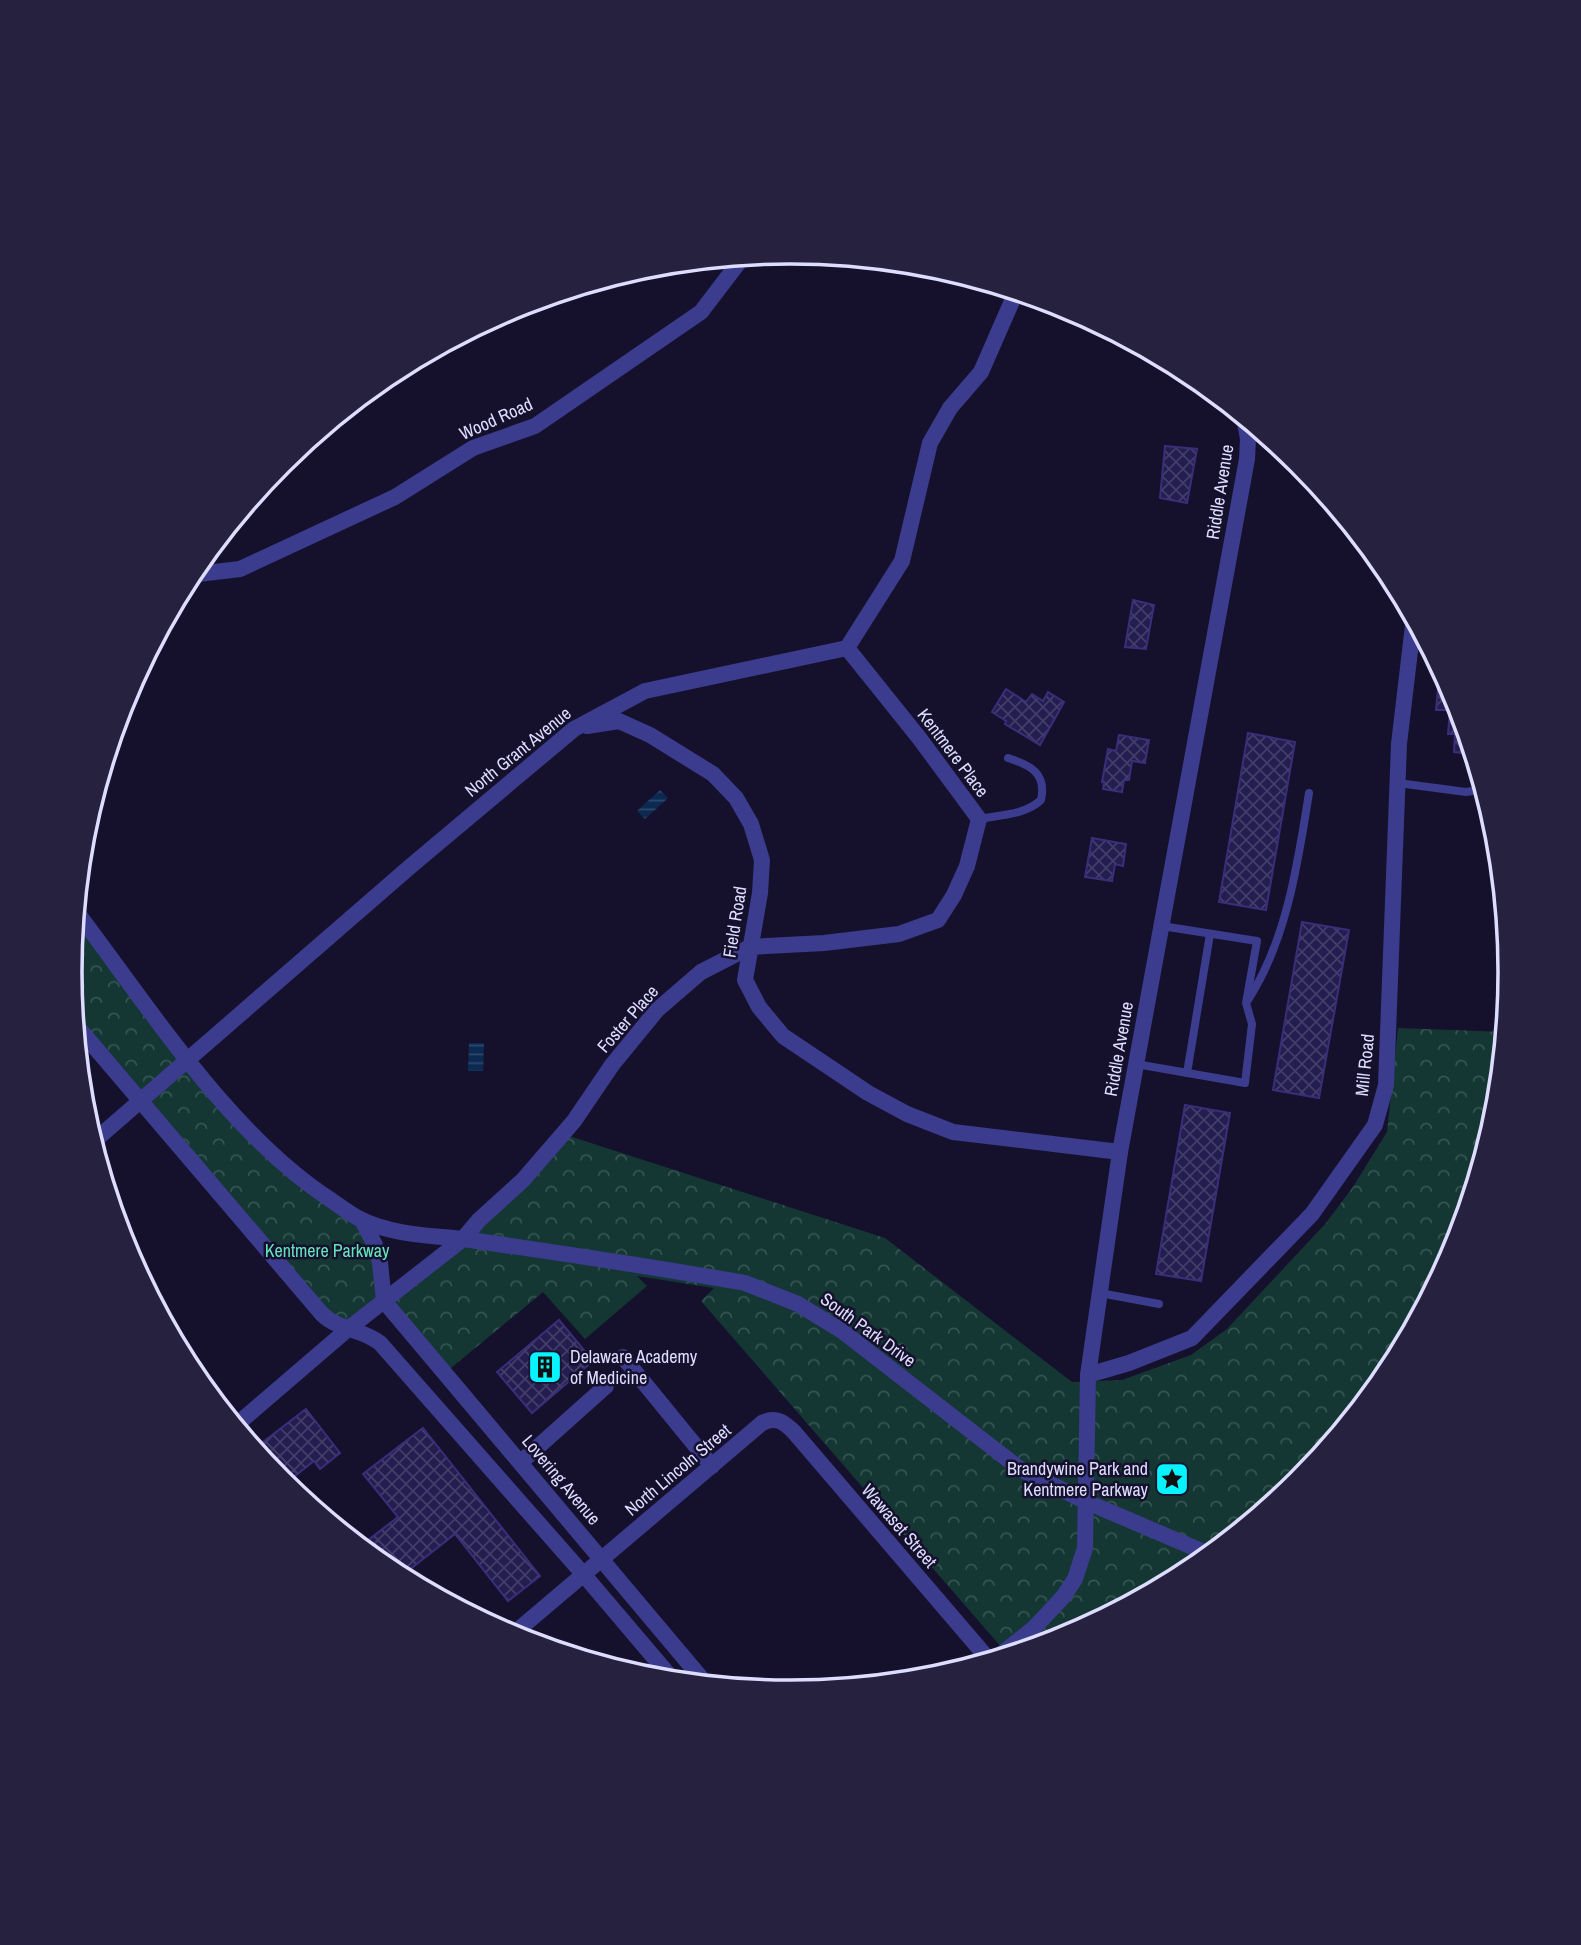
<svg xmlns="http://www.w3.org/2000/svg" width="1581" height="1945" viewBox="0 0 1581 1945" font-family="'Archivo Narrow',sans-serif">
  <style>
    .forest { fill: url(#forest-crowns) }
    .water { fill: url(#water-rules) }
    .building { fill: url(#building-cross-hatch); stroke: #3a2e7b; stroke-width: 2 }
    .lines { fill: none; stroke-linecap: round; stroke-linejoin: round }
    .service { stroke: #3b3c8d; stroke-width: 8 }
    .minor { stroke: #3b3c8d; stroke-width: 16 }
    .labels { text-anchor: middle; stroke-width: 5; stroke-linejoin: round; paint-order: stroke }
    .street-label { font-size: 18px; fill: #dfddff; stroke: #15112d }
    .park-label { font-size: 18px; fill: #65e4be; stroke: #15112d }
    .poi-label { font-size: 18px; fill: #dfddff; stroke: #15112d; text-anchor: start }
    .rim { fill: none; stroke: #dfddff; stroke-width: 3.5 }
  </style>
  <defs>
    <pattern id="forest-crowns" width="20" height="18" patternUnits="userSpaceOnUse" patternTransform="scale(1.75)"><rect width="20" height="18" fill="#143734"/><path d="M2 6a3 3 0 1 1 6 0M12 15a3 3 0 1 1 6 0" fill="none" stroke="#365452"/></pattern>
    <pattern id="water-rules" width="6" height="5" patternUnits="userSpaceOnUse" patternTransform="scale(1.75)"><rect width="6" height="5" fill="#0c2951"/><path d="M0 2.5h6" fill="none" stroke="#2f486b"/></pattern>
    <pattern id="building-cross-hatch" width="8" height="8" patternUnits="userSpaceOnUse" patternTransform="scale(1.75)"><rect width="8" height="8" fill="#241d4f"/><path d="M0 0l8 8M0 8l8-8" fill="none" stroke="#433d69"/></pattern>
  </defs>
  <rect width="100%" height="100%" fill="#15112d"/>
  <path class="forest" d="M76 911 236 1117 362 1220 384 1301 463 1239 563 1134 885 1238 1072 1382 1122 1380 1191 1355 1227 1329 1326 1223 1353 1187 1387 1132 1398 1028 1505 1032 1497 1113 1456 1249 1389 1373 1300 1482 1190 1572 1066 1638 1009 1656 701 1301 714 1288 637 1276 647 1286 585 1339 543 1292 445 1373 384 1301 348 1329 336 1324 75 1024 70 972Z"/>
  <g class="water">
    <path d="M660 790 668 798 645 819 637 811Z"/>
    <path d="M1504 900 1511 972 1507 1009 1501 910Z"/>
    <path d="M469 1043H484L483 1071H468Z"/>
  </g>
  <g class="building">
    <path d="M1165 446 1197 449 1187 503 1160 498Z"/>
    <path d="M1133 600 1154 605 1146 649 1125 647Z"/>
    <path d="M1440 667 1456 697 1474 754 1454 752 1455 734H1448L1450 710H1436Z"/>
    <path d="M1006 689 1026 702 1032 694 1043 701 1048 692 1064 702 1040 745 1005 724 1006 721 992 712Z"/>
    <path d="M1248 733 1295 742 1266 910 1219 902Z"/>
    <path d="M1119 735 1149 740 1145 763 1132 761 1129 780H1124L1122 792 1103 789 1104 782H1102L1108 749 1116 751Z"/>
    <path d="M1092 838 1126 844 1123 866 1115 864 1112 881 1085 877Z"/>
    <path d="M1302 922 1349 930 1319 1098 1273 1090Z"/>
    <path d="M1185 1105 1230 1113 1201 1281 1156 1274Z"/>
    <path d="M559 1320 593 1361 532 1413 497 1372Z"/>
    <path d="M306 1409 340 1453 320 1469 314 1461 291 1479 287 1474 280 1480 254 1449Z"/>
    <path d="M423 1428 540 1576 508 1601 455 1534 400 1577 391 1572 367 1541 398 1517 363 1474Z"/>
  </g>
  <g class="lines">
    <g class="service">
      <path d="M1398 783 1466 792 1484 789"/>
      <path d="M979 819C1000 815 1025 815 1041 800 1047 773 1030 765 1008 758"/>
      <path d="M1248 1000C1287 940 1298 862 1309 793"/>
      <path d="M1136 1064 1245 1083 1252 1024 1246 1003 1257 941 1162 926"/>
      <path d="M1187 1073 1210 934"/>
      <path d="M1100 1293 1159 1304"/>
    </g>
    <g class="minor">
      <path d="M190 575 240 569 395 497 473 448 535 426 701 312 743 257"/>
      <path d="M587 726 619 721 650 735 713 774 736 798 751 824 762 860 760 893 745 980 759 1007 783 1036 868 1093 907 1114 953 1132 1120 1152"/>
      <path d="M76 911C149 1007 229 1134 331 1200 341 1207 351 1215 362 1220 398 1237 439 1235 477 1241 566 1254 656 1267 745 1283L798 1304 842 1331 1020 1469 1087 1502 1211 1555"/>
      <path d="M75 1024 322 1314C338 1330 362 1329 380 1343L584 1575 674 1681"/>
      <path d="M93 1142 412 865 574 729 645 691 847 648 902 561 930 443 950 408 981 372 1016 292"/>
      <path d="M362 1220 375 1245 380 1263 384 1301 707 1685"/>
      <path d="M623 1357 712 1466"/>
      <path d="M1088 1375 1129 1363 1192 1338 1312 1214 1375 1125 1386 1085 1399 744 1414 617"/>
      <path d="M235 1426 348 1329 463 1239 479 1220 523 1180 574 1121 612 1065 657 1010 701 972 750 947 824 943 899 934 938 920 954 895 967 866 979 819 920 739 847 648"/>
      <path d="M521 1462 606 1386"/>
      <path d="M511 1636 762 1423C776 1416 784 1422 794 1432L990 1661"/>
      <path d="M994 1660 1034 1628 1063 1597 1075 1579 1085 1548 1088 1375 1120 1152 1247 459 1248 439 1244 417"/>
    </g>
  </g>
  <defs>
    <g id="building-square" transform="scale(1.75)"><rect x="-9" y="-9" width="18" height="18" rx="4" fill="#09f3ff" stroke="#15112d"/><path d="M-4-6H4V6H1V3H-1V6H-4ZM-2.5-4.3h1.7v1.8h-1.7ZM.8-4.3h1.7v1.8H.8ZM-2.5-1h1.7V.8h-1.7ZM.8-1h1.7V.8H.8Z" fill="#111"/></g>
    <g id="sight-square" transform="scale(1.75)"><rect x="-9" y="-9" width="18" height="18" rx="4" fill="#09f3ff" stroke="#15112d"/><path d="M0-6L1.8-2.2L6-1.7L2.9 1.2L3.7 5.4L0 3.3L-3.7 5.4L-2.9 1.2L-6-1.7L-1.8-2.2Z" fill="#111"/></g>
  </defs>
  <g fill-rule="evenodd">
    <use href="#building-square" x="545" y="1367"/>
    <use href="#sight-square" x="1172" y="1479"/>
  </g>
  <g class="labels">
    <g class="street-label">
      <text transform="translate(496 419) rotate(-24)" y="6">Wood Road</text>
      <text transform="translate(1220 492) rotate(-81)" y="6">Riddle Avenue</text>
      <text transform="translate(518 752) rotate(-39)" y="6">North Grant Avenue</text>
      <text transform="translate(953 753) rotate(53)" y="6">Kentmere Place</text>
      <text transform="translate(735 922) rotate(-81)" y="6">Field Road</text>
      <text transform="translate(628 1019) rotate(-49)" y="6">Foster Place</text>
      <text transform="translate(1119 1049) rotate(-80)" y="6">Riddle Avenue</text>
      <text transform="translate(1365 1065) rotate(-84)" y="6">Mill Road</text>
      <text transform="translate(868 1330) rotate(36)" y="6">South Park Drive</text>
      <text transform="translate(678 1470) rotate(-40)" y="6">North Lincoln Street</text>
      <text transform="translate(561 1480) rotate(50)" y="6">Lovering Avenue</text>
      <text transform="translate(899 1526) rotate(49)" y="6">Wawaset Street</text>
    </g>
    <g class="park-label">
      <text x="327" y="1257">Kentmere Parkway</text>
    </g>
    <g class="poi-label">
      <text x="570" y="1363">Delaware Academy<tspan x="570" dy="21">of Medicine</tspan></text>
      <text x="1148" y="1475" text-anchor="end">Brandywine Park and<tspan x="1148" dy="21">Kentmere Parkway</tspan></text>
    </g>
  </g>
  <path d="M0 0H1581V1945H0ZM82 972a708 708 0 1 1 1416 0a708 708 0 1 1-1416 0Z" fill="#25213e" fill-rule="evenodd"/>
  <path class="rim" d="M82 972a708 708 0 1 1 1416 0a708 708 0 1 1-1416 0Z"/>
</svg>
